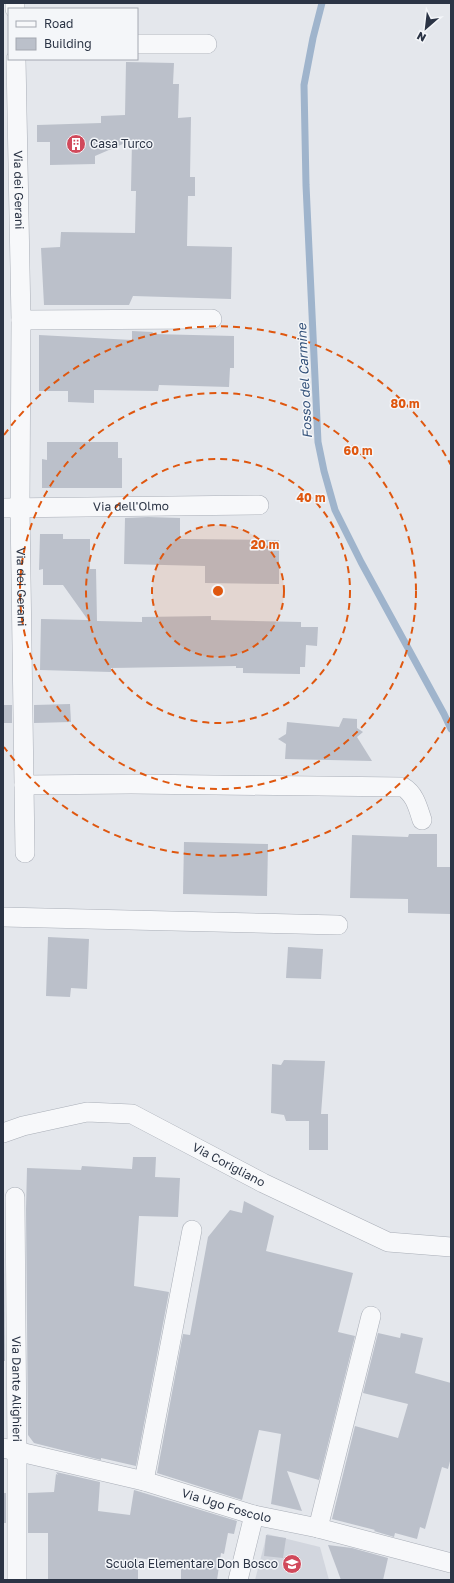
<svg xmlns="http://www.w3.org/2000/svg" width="454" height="1583" viewBox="0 0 454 1583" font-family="'Golos Text',sans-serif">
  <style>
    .built { fill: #d2d6de }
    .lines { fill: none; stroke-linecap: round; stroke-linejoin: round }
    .stream { stroke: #9fb4cc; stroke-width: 7 }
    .building { fill: #bbc0ca }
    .minor-casing { stroke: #a9aeb7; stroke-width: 20 }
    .minor { stroke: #f7f8fa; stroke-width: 19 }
    .ring { fill: none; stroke: #df570f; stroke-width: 2; stroke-dasharray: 7 5 }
    .labels { text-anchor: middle; stroke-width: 3; stroke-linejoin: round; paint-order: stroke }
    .poi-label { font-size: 12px; fill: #2b3445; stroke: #f4f6f9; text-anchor: start }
    .street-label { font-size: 12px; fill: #2b3445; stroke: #f4f6f9 }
    .water-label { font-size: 13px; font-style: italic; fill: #34527a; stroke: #f4f6f9 }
    .centre { fill: #df570f; stroke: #f4f6f9; stroke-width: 2 }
    .ring-label { font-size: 12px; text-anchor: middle; font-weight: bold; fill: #df570f; stroke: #f4f6f9; stroke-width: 3; stroke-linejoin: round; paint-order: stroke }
  </style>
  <rect width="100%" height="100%" fill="#e4e7ec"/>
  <path class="built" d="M267 1534 320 1547 329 1580H255Z"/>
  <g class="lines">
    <path class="stream" d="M322 3 313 38 304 85 306 185 318 442 324 471 335 510 361 562 444 714 451 729"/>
  </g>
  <g class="building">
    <path d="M126 62 174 63 173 84H179L178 118 191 117 190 177H195V196H188L187 246 232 247 231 299 133 296 129 305H44L41 248 60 247 61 232 135 233 136 191H131L132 140 95 156V164L50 165V142H37V125L101 123V116L125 115Z"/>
    <path d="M132 331 153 332 152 334 234 336V368H230L229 387 159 385 158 391 94 390V403L68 402V391H39V335L132 340Z"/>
    <path d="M47 442H118V458H122V488H42V459L47 460Z"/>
    <path d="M148 517 180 518V539L279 540V584L205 583V566L124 564 125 518Z"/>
    <path d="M40 534H63V539H90V569H96L97 621 142 622V617L211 616V620L301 622V627H318L317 646 306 645 305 667H300V674L243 673V668H236V666L111 668V672L40 670 41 619 88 620 63 585H43V569L39 570Z"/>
    <path d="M70 704 71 722 34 723V705Z"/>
    <rect x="3" y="705" width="9" height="18"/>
    <path d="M343 718 357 719V728L363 732 357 737 372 761 285 759 286 744 278 739 286 734 287 722 339 727Z"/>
    <path d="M409 834H437V867H450V914L408 913V899L350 898 352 835 408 837Z"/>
    <path d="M184 842 268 844 267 896 183 894Z"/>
    <path d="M48 937 89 939 87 989 71 988 70 997 46 996Z"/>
    <path d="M288 947 323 949 321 979 286 978Z"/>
    <path d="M284 1060 325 1061 321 1114H328V1150H309V1121H286L284 1115 271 1113 272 1064 281 1065Z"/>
    <path d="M133 1157H156L155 1177 180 1178 178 1217 139 1216 134 1286 169 1292 136 1466 101 1458V1460L34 1443 28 1435 26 1209 27 1168 81 1170 82 1166 132 1169Z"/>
    <path d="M244 1201 274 1216 266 1251 353 1273 338 1332 355 1336 319 1480 287 1471 302 1511 271 1504 281 1434 259 1430 242 1500 157 1473 183 1334 190 1335 208 1237 230 1210 242 1213Z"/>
    <path d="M3 1239H4L5 1361H3Z"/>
    <path d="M378 1333 400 1338 401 1333 423 1338 415 1373 451 1383V1457L448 1469 442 1467 425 1529 420 1527 417 1539 395 1533 394 1537 374 1531 375 1530 332 1519 355 1426 398 1438 408 1404 363 1393Z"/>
    <path d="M56 1472 100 1482 98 1511 130 1515 134 1490 237 1521 234 1534 228 1533 224 1554 221 1553 217 1580H181V1564L138 1558V1580H48V1533H28V1493L54 1492 56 1474 58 1475Z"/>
    <rect x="3" y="1493" width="3" height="30"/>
    <path d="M266 1535 286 1538 283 1558 264 1556Z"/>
    <path d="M328 1545 352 1548 388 1558 383 1580H341Z"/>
  </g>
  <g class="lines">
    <g class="minor-casing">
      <g id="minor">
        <path d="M15 3V9"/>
        <path d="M137 44H207"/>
        <path id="s1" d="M16 59 21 320 20 508 25 853"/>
        <path d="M21 320 212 319"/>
        <path id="s2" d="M3 508 259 505"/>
        <path d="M24 785 131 784 403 787C415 794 418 808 422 820"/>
        <path d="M3 917 338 925"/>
        <path id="s3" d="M3 1133 23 1126 87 1112 132 1114 263 1183 388 1242 451 1247"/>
        <path id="s4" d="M15 1197 17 1452V1580"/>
        <path id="s5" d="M3 1448 144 1481 254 1515 318 1528 451 1563"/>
        <path d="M144 1481 192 1230"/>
        <path d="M318 1528 371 1316"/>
        <path d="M238 1580 254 1515"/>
      </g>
    </g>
    <use href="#minor" class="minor"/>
  </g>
  <circle cx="218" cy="591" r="66" fill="#df570f" fill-opacity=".12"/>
  <g class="ring">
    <circle cx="218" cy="591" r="66"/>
    <circle cx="218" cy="591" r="132"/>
    <circle cx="218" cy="591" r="198"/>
    <path d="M451 717A265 265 0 0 1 4 747M4 435A265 265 0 0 1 451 465"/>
  </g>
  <defs>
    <g id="building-disc" transform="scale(1)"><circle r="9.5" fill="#d1495b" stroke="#f4f6f9"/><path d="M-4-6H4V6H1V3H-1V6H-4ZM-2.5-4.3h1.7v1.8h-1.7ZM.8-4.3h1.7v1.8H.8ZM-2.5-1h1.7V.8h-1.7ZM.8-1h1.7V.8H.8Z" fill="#fff"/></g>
    <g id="school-disc" transform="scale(1)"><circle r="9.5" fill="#d1495b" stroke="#f4f6f9"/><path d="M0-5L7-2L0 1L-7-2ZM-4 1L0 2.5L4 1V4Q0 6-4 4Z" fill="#fff"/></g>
  </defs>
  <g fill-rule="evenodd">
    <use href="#building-disc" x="76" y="144"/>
    <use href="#school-disc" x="292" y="1564"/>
  </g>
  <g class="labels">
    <g class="poi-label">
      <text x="90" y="148">Casa Turco</text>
      <text x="278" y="1568" text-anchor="end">Scuola Elementare Don Bosco</text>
    </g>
    <g class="street-label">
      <text dy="4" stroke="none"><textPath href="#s1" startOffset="131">Via dei Gerani</textPath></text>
      <text dy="4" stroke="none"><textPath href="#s2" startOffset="128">Via dell'Olmo</textPath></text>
      <text dy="4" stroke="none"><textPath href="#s1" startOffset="528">Via dei Gerani</textPath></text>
      <text dy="4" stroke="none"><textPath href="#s3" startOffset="241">Via Corigliano</textPath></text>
      <text dy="4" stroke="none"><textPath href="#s4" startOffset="192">Via Dante Alighieri</textPath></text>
      <text dy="4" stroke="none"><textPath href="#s5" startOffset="231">Via Ugo Foscolo</textPath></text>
    </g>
    <g class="water-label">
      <text transform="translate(304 381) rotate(-93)" y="5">Fosso del Carmine</text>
    </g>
  </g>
  <circle cx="218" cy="591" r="6" class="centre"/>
  <g class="ring-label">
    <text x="405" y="408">80 m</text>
    <text x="358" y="455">60 m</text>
    <text x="311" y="502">40 m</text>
    <text x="265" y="549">20 m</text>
  </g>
  <rect width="454" height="1583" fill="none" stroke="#2b3445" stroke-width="8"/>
  <rect x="8" y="8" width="130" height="52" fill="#f4f6f9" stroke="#a4a8b1"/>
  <rect x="16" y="21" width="20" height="6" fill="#f7f8fa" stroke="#a4a8b1"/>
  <text x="44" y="28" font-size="12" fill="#2b3445">Road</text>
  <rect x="16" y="38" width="20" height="12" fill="#bbc0ca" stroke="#a4a8b1"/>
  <text x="44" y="48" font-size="12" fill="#2b3445">Building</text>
  <g transform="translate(426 28) rotate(208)" stroke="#f4f6f9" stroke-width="3" paint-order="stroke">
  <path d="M0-3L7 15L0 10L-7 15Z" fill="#2b3445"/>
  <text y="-6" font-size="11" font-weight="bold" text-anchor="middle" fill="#2b3445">N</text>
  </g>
</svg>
